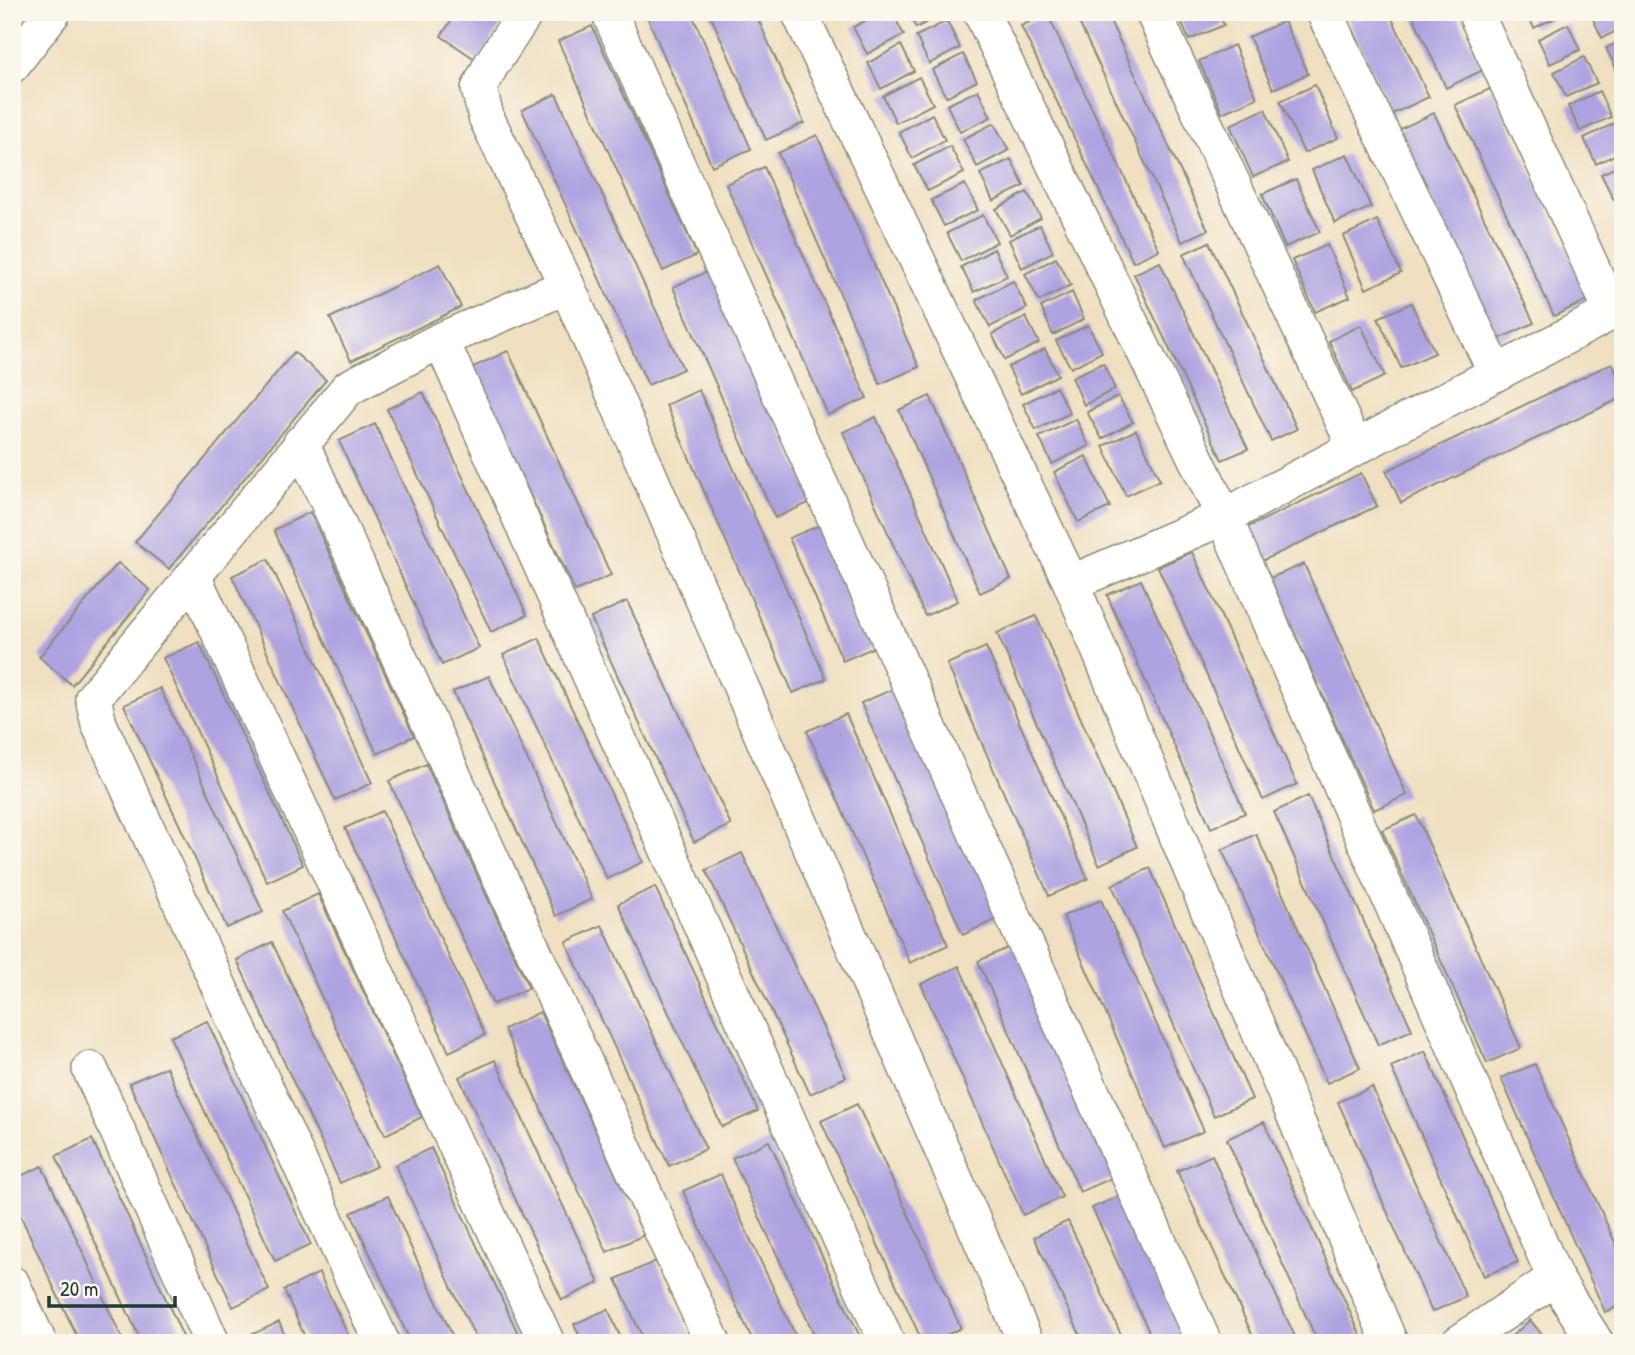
<svg xmlns="http://www.w3.org/2000/svg" width="1635" height="1355" viewBox="0 0 1635 1355" font-family="'Patrick Hand',sans-serif">
  <style>
    .building { fill: #aea2e1 }
    .lines { fill: none; stroke-linecap: round; stroke-linejoin: round }
    .minor-casing { stroke: #888e7a; stroke-width: 38 }
    .minor { stroke: #fff; stroke-width: 35 }
  </style>
  <rect width="100%" height="100%" fill="#fbf7ec"/>
  <filter id="ink" filterUnits="userSpaceOnUse"><feTurbulence type="fractalNoise" baseFrequency=".0143" numOctaves="2"/><feDisplacementMap in="SourceGraphic" scale="14" xChannelSelector="R" yChannelSelector="G"/><feConvolveMatrix kernelMatrix="1 2 1 2 8 2 1 2 1" color-interpolation-filters="sRGB"/></filter>
  <filter id="wash" filterUnits="userSpaceOnUse"><feTurbulence type="fractalNoise" baseFrequency=".00686" numOctaves="4" result="noise"/><feDisplacementMap in="SourceGraphic" scale="28" xChannelSelector="R" yChannelSelector="G"/><feGaussianBlur stdDeviation="1.57" result="paint"/><feColorMatrix in="noise" values="0 0 0 0 0 0 0 0 0 0 0 0 0 0 0 0 0 1.4 0 .05"/><feComposite in="paint" operator="in"/></filter>
  <g filter="url(#wash)">
    <rect width="100%" height="100%" fill="#f0e0c1"/>
    <g id="blocks">
      <g class="building">
        <path d="M457 12H509L478 61 441 36Z"/>
        <path d="M645 12H691L751 149 712 166Z"/>
        <path d="M709 12H755L804 123 766 140Z"/>
        <path d="M882 12H892L904 35 867 54 853 27Z"/>
        <path d="M908 12H946L916 28Z"/>
        <path d="M1074 12H1106L1208 230 1182 242Z"/>
        <path d="M1177 12H1218L1224 25 1189 40Z"/>
        <path d="M1345 12H1389L1429 97 1392 114Z"/>
        <path d="M1411 12H1456L1483 70 1446 88Z"/>
        <path d="M1526 12H1568L1534 28Z"/>
        <path d="M1592 12H1623V28L1602 38 1590 13Z"/>
        <path d="M1047 13 1159 250 1133 262 1021 26Z"/>
        <path d="M947 21 960 48 929 64 916 36Z"/>
        <path d="M1284 21 1308 74 1273 89 1249 37Z"/>
        <path d="M1568 24 1580 50 1550 64 1538 39Z"/>
        <path d="M592 26 697 255 663 271 558 41Z"/>
        <path d="M1623 40V72L1619 74 1606 48Z"/>
        <path d="M901 45 914 71 881 89 868 63Z"/>
        <path d="M1234 45 1257 98 1222 113 1199 61Z"/>
        <path d="M963 54 977 81 946 97 932 70Z"/>
        <path d="M1584 57 1597 83 1566 97 1554 72Z"/>
        <path d="M919 77 933 104 896 123 883 96Z"/>
        <path d="M1315 85 1338 138 1304 153 1280 101Z"/>
        <path d="M1492 88 1590 299 1554 316 1455 105Z"/>
        <path d="M978 90 991 117 960 132 947 105Z"/>
        <path d="M1599 91 1611 117 1580 131 1568 106Z"/>
        <path d="M556 94 683 369 648 385 522 110Z"/>
        <path d="M1265 109 1288 162 1253 177 1230 125Z"/>
        <path d="M1434 113 1534 323 1497 340 1398 130Z"/>
        <path d="M932 114 945 140 912 158 899 132Z"/>
        <path d="M994 123 1009 150 977 167 963 139Z"/>
        <path d="M1615 123 1623 141V151L1596 164 1584 138Z"/>
        <path d="M817 135 919 367 880 384 778 153Z"/>
        <path d="M950 146 964 173 928 191 914 165Z"/>
        <path d="M1347 154 1371 207 1335 223 1312 170Z"/>
        <path d="M1011 159 1024 186 993 201 980 174Z"/>
        <path d="M1623 164V195L1614 200 1601 174Z"/>
        <path d="M764 167 867 398 828 415 726 184Z"/>
        <path d="M1296 179 1320 232 1285 247 1262 194Z"/>
        <path d="M965 184 978 210 944 226 931 200Z"/>
        <path d="M1027 192 1041 218 1010 235 996 209Z"/>
        <path d="M983 215 997 242 961 261 947 233Z"/>
        <path d="M1377 220 1401 273 1366 289 1343 236Z"/>
        <path d="M1040 225 1053 252 1022 268 1009 240Z"/>
        <path d="M1209 242 1297 429 1271 441 1183 254Z"/>
        <path d="M1327 245 1350 297 1315 312 1292 260Z"/>
        <path d="M994 249 1007 276 974 292 961 267Z"/>
        <path d="M1056 258 1071 285 1039 301 1025 274Z"/>
        <path d="M1160 262 1248 449 1222 460 1134 274Z"/>
        <path d="M440 264 461 307 351 361 330 318Z"/>
        <path d="M711 270 813 501 775 518 673 287Z"/>
        <path d="M1013 281 1027 308 990 327 976 300Z"/>
        <path d="M1072 292 1084 319 1053 335 1041 307Z"/>
        <path d="M1411 303 1435 353 1401 368 1378 318Z"/>
        <path d="M1026 317 1039 343 1005 360 992 334Z"/>
        <path d="M1088 325 1102 352 1071 368 1056 341Z"/>
        <path d="M1361 325 1385 376 1352 392 1329 341Z"/>
        <path d="M1045 349 1058 375 1021 394 1008 367Z"/>
        <path d="M508 351 611 575 575 591 471 368Z"/>
        <path d="M294 352 326 380 169 569 135 542Z"/>
        <path d="M1103 363 1115 389 1084 405 1072 377Z"/>
        <path d="M1612 363 1623 387V397L1401 503 1386 471Z"/>
        <path d="M1056 387 1070 413 1036 430 1023 404Z"/>
        <path d="M699 390 826 679 793 693 666 405Z"/>
        <path d="M423 392 527 615 491 632 387 409Z"/>
        <path d="M930 396 1011 579 980 593 899 410Z"/>
        <path d="M1118 396 1133 422 1102 439 1087 412Z"/>
        <path d="M876 417 958 601 925 616 843 432Z"/>
        <path d="M1076 419 1089 446 1052 464 1039 437Z"/>
        <path d="M375 424 479 648 442 665 339 441Z"/>
        <path d="M1136 430 1160 480 1126 496 1103 446Z"/>
        <path d="M1086 456 1110 507 1078 522 1054 472Z"/>
        <path d="M1361 473 1377 506 1260 562 1244 529Z"/>
        <path d="M310 512 414 736 377 754 274 530Z"/>
        <path d="M825 523 879 645 843 661 789 538Z"/>
        <path d="M1192 552 1297 784 1263 800 1158 567Z"/>
        <path d="M268 559 372 783 335 800 232 576Z"/>
        <path d="M118 563 150 590 72 685 39 657Z"/>
        <path d="M1304 564 1407 795 1374 810 1270 578Z"/>
        <path d="M1141 580 1245 813 1211 828 1107 595Z"/>
        <path d="M627 601 731 825 694 842 591 618Z"/>
        <path d="M1036 616 1137 847 1099 865 997 633Z"/>
        <path d="M539 638 643 862 607 879 503 655Z"/>
        <path d="M199 642 303 865 267 882 163 658Z"/>
        <path d="M986 647 1088 879 1049 896 947 664Z"/>
        <path d="M489 676 592 899 556 916 453 692Z"/>
        <path d="M900 686 1001 917 963 935 861 703Z"/>
        <path d="M160 688 263 912 227 928 124 705Z"/>
        <path d="M846 714 948 945 910 963 807 731Z"/>
        <path d="M426 764 529 988 493 1004 389 781Z"/>
        <path d="M1308 796 1412 1030 1378 1045 1274 812Z"/>
        <path d="M382 811 485 1035 449 1052 345 828Z"/>
        <path d="M1416 815 1521 1048 1487 1063 1382 830Z"/>
        <path d="M1256 834 1360 1068 1327 1083 1222 850Z"/>
        <path d="M742 853 846 1077 810 1094 706 870Z"/>
        <path d="M1150 868 1252 1099 1214 1116 1112 885Z"/>
        <path d="M655 887 758 1111 722 1127 618 904Z"/>
        <path d="M318 894 422 1117 385 1135 282 911Z"/>
        <path d="M1101 900 1204 1131 1165 1148 1063 916Z"/>
        <path d="M602 925 706 1149 669 1166 566 942Z"/>
        <path d="M272 942 377 1166 340 1183 237 960Z"/>
        <path d="M1017 944 1119 1175 1080 1192 978 961Z"/>
        <path d="M959 966 1062 1197 1023 1215 921 984Z"/>
        <path d="M540 1012 644 1235 607 1252 504 1029Z"/>
        <path d="M207 1021 311 1245 275 1261 170 1037Z"/>
        <path d="M1425 1051 1518 1262 1484 1276 1391 1067Z"/>
        <path d="M495 1060 599 1283 562 1300 459 1077Z"/>
        <path d="M1535 1064 1623 1260V1304L1605 1312 1501 1078Z"/>
        <path d="M166 1067 269 1290 233 1307 129 1083Z"/>
        <path d="M1372 1087 1466 1297 1432 1312 1338 1102Z"/>
        <path d="M857 1104 961 1328 930 1343H923L821 1121Z"/>
        <path d="M1264 1122 1284 1167 1364 1343H1318L1237 1162 1227 1139Z"/>
        <path d="M92 1139 113 1184 186 1343H142L76 1201 56 1156Z"/>
        <path d="M769 1141 831 1276 863 1343H818L805 1315 732 1158Z"/>
        <path d="M431 1148 515 1327 522 1343H478L457 1299 395 1165Z"/>
        <path d="M1212 1155 1222 1178 1298 1343H1256L1177 1171Z"/>
        <path d="M42 1166 74 1233 124 1343H80L47 1273 12 1197V1180Z"/>
        <path d="M721 1174 730 1196 799 1343H754L714 1258 683 1191Z"/>
        <path d="M1126 1193 1195 1343H1154L1103 1231 1092 1208Z"/>
        <path d="M388 1196 408 1241 456 1343H411L372 1258 351 1213Z"/>
        <path d="M1068 1221 1079 1244 1125 1343H1084L1066 1305 1034 1237Z"/>
        <path d="M656 1261 694 1343H645L616 1279Z"/>
        <path d="M319 1273 351 1341 352 1343H308L304 1335 284 1290Z"/>
        <path d="M608 1309 623 1343H583L574 1324Z"/>
        <path d="M1530 1320 1549 1343H1504L1511 1337Z"/>
        <path d="M279 1322 288 1343H241L240 1340Z"/>
      </g>
    </g>
  </g>
  <g filter="url(#ink)">
    <use href="#blocks" fill-opacity="0" stroke="#888e7a" stroke-width="2"/>
    <g class="lines">
      <g class="minor-casing">
        <g id="minor">
          <path d="M526 12 491 65 479 89 486 117 567 286 1026 1343"/>
          <path d="M609 12 1204 1343"/>
          <path d="M799 12 1071 583 1390 1343"/>
          <path d="M981 12 1224 517 1555 1278 1596 1343"/>
          <path d="M1153 12 1355 447"/>
          <path d="M1324 12 1496 373"/>
          <path d="M1475 12 1612 312"/>
          <path d="M12 65 53 12"/>
          <path d="M441 340 887 1343"/>
          <path d="M301 443 713 1343"/>
          <path d="M193 576 547 1343"/>
          <path d="M1071 583 1224 517 1612 312 1623 310"/>
          <path d="M90 1069 212 1343"/>
          <path d="M12 1284 39 1343"/>
          <path d="M382 1343 99 724 93 698 348 388 441 340 567 286"/>
          <path d="M1459 1343 1555 1278"/>
        </g>
      </g>
      <use href="#minor" class="minor"/>
    </g>
  </g>
  <rect width="1635" height="1355" fill="none" stroke="#fbf7ec" stroke-width="42"/>
  <path d="M49 1296v10h126v-10" fill="none" stroke="#1f3d34" stroke-width="3.5"/>
  <text x="60" y="1296" font-size="21" fill="#1f3d34" stroke="#fbf7ec" stroke-width="5" paint-order="stroke">20 m</text>
</svg>
